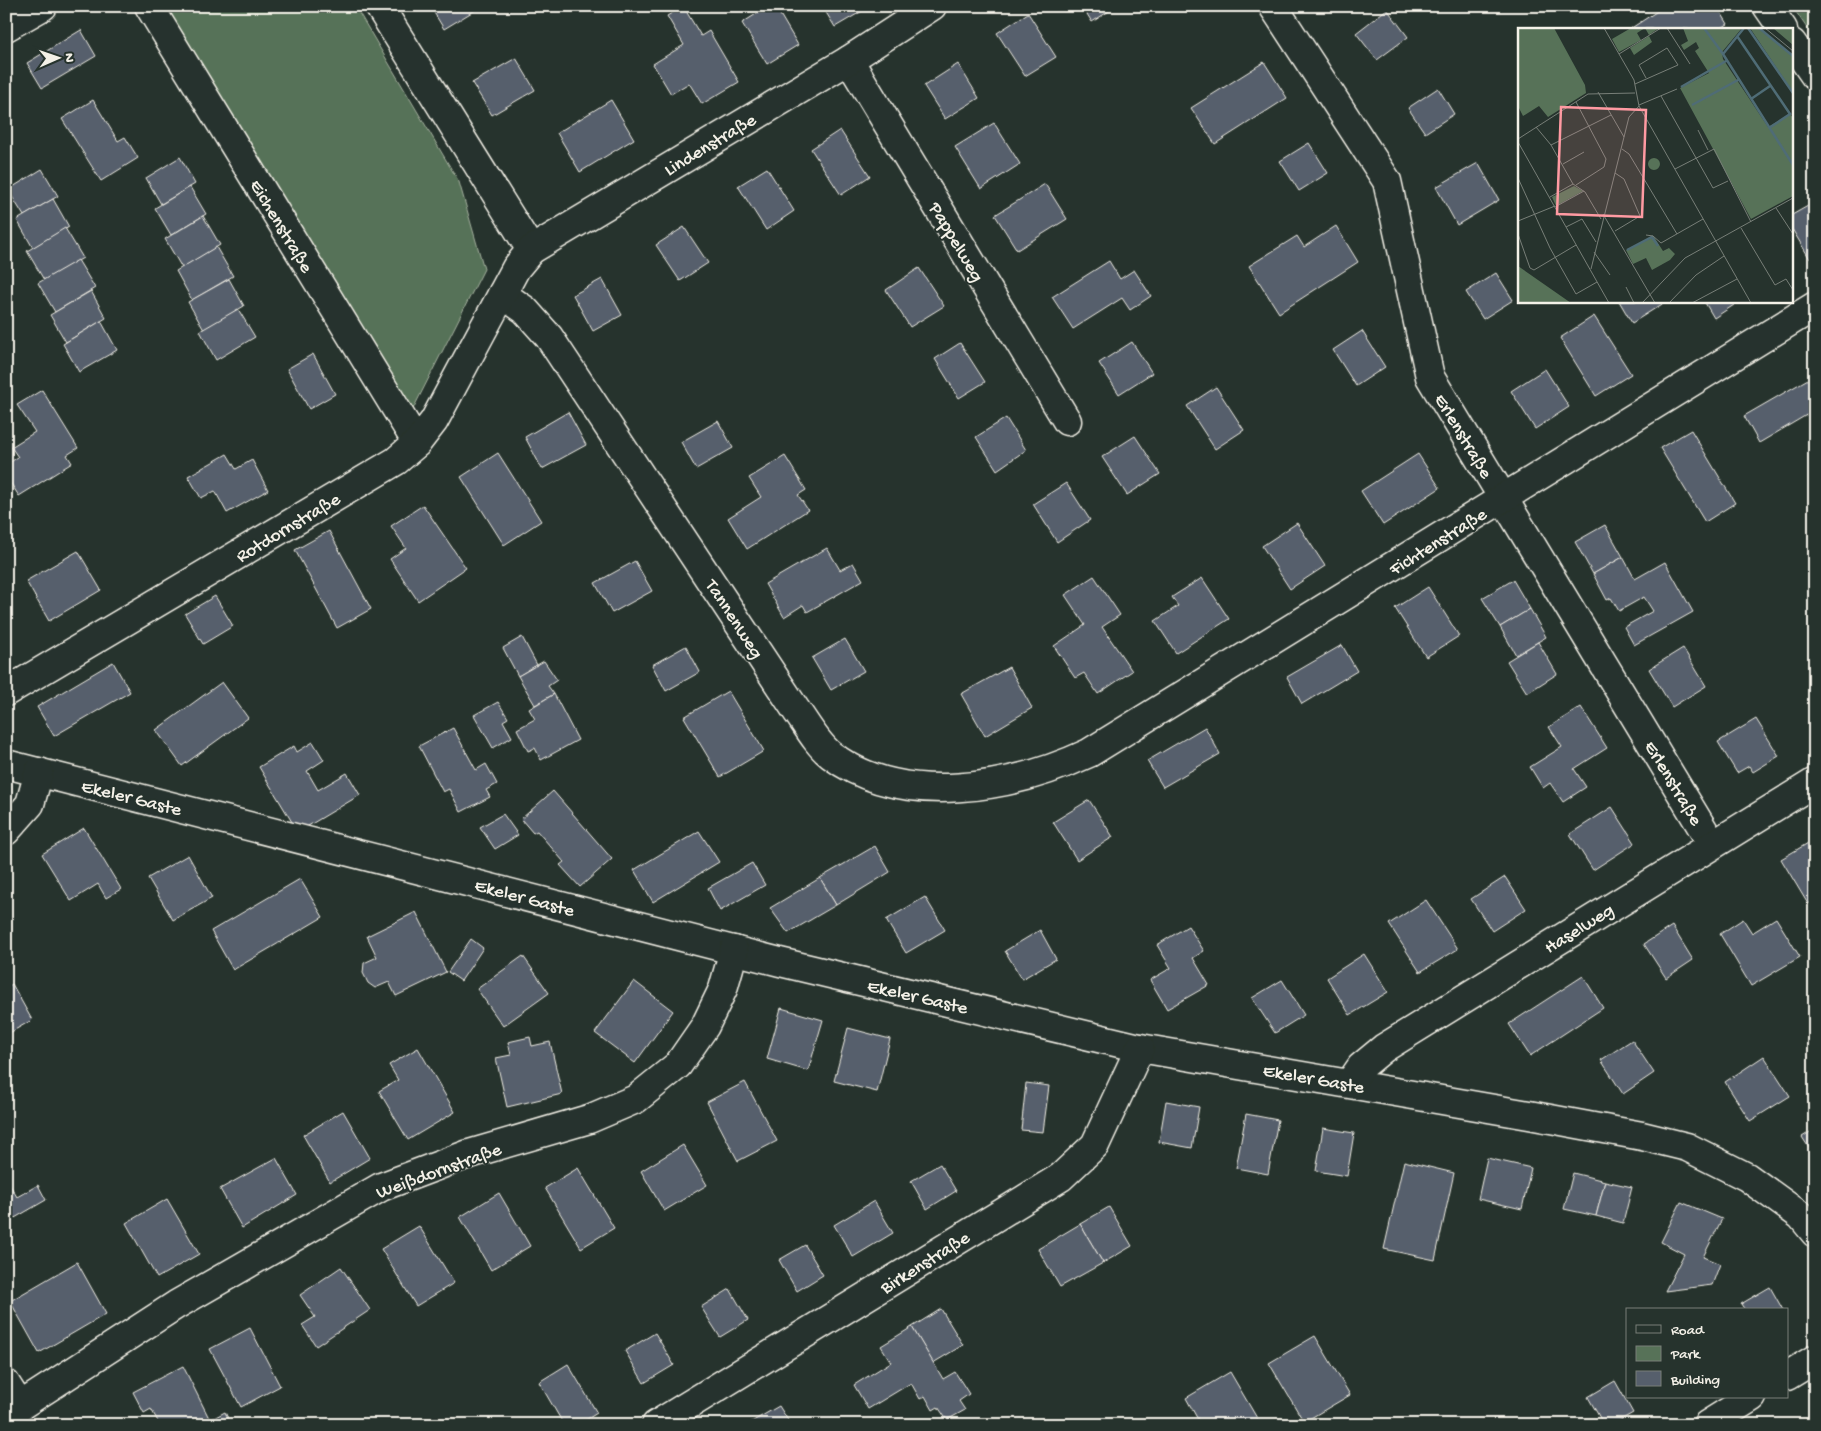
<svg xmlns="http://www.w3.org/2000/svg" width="1821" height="1431" viewBox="0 0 1821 1431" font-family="'Gochi Hand',sans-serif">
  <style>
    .green { fill: #577258; stroke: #a6b2a0 }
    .building { fill: #565f6c; stroke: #f4f1e8 }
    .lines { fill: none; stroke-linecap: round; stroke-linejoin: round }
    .minor-casing { stroke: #f4f1e8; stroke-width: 31 }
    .minor { stroke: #26332d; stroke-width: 28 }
    .labels { text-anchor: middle; stroke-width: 4; stroke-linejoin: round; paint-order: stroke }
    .street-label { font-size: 19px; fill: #f4f1e8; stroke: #26332d }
    .inset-river { fill: none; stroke: #4f6c76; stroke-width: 2.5 }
    .inset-road { fill: none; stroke: #787f78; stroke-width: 1 }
    .view { fill: #ff9aa2; fill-opacity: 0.15; stroke: #ff9aa2; stroke-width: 2.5 }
    .inset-edge { fill: none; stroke: #f4f1e8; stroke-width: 2.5 }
  </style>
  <rect width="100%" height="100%" fill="#26332d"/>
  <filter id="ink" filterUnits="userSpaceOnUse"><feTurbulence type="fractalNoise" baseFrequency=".02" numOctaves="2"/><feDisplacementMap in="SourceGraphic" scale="10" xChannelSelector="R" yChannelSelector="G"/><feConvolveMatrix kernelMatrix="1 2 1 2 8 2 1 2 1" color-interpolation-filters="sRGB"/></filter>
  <g filter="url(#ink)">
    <g class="green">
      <path d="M162 6H355L459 182 484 269 410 415Z"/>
      <path d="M1792 6H1815V40Z"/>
    </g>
    <g class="building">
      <path d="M430 6H482L444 29Z"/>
      <path d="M683 6 701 36 709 31 739 82 702 104 689 83 671 94 653 64 684 45 667 16Z"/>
      <path d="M769 6H775L798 45 767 64 742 23Z"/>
      <path d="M822 6H862L864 10 835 27Z"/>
      <path d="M1082 6H1117L1092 22Z"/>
      <path d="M1665 6H1717L1728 24 1720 29H1630Z"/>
      <path d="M1387 9 1408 37 1377 60 1356 33Z"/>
      <path d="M1028 13 1056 57 1025 76 997 33Z"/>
      <path d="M81 30 96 56 42 88 27 63Z"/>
      <path d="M516 58 535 90 492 115 472 83Z"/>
      <path d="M1264 62 1287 98 1215 144 1191 108Z"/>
      <path d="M958 64 979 98 945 119 924 86Z"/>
      <path d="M1438 88 1454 114 1425 133 1408 108Z"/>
      <path d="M93 100 118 141 125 137 138 158 101 181 62 119Z"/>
      <path d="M611 100 634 139 580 172 557 133Z"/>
      <path d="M994 123 1020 164 981 189 955 147Z"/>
      <path d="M840 130 870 176 841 195 811 149Z"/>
      <path d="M1309 143 1328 173 1299 191 1280 161Z"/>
      <path d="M180 157 195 184 161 204 146 178Z"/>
      <path d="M1478 163 1499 200 1457 225 1436 187Z"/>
      <path d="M767 168 794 211 766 230 738 186Z"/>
      <path d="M42 169 58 196 24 216 8 190Z"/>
      <path d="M1045 184 1067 219 1017 250 995 215Z"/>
      <path d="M190 187 206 214 171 235 155 208Z"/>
      <path d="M53 199 69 227 33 248 17 220Z"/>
      <path d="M1815 202V256L1810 259 1792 229V215Z"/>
      <path d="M203 216 220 245 182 268 165 239Z"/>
      <path d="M1336 226 1358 262 1279 313 1249 266 1297 236 1304 247Z"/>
      <path d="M684 227 708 263 680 281 656 245Z"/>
      <path d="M65 228 83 258 44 280 27 251Z"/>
      <path d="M216 247 233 276 192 300 176 271Z"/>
      <path d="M78 260 95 288 55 312 38 283Z"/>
      <path d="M1109 261 1120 279 1134 270 1151 296 1130 310 1122 298 1073 329 1052 297Z"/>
      <path d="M919 268 944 306 910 327 886 290Z"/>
      <path d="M1496 273 1513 300 1483 319 1466 292Z"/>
      <path d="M229 279 244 306 204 330 188 302Z"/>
      <path d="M602 279 622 315 593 331 573 295Z"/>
      <path d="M91 291 106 318 66 342 50 315Z"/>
      <path d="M1619 301H1667L1632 323Z"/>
      <path d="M1704 301H1732L1734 305 1714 318Z"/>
      <path d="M238 309 255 337 216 360 200 331Z"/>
      <path d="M1594 316 1631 374 1596 396 1560 338Z"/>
      <path d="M101 321 117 350 79 372 63 344Z"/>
      <path d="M1362 331 1385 367 1356 386 1333 350Z"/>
      <path d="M1132 342 1152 373 1119 394 1099 363Z"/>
      <path d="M960 343 985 382 959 398 935 359Z"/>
      <path d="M313 354 335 394 309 409 287 369Z"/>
      <path d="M1545 369 1569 407 1535 429 1511 391Z"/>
      <path d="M1808 379 1815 391V410L1759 443 1744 416Z"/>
      <path d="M1216 387 1244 430 1215 449 1187 406Z"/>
      <path d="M42 390 78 448 67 455 72 463 19 496 6 476V465L18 457 11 447 35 432 17 405Z"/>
      <path d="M568 412 586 445 542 469 525 437Z"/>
      <path d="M1006 418 1026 450 997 470 976 437Z"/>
      <path d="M718 421 733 448 696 469 681 442Z"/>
      <path d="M1691 430 1735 503 1705 522 1660 448Z"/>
      <path d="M1135 436 1160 474 1127 495 1102 457Z"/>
      <path d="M498 453 541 521 504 545 461 477Z"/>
      <path d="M227 454 236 469 252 460 268 490 227 513 215 491 201 498 188 476Z"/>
      <path d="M1418 454 1440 488 1383 525 1361 491Z"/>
      <path d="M785 456 806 490 798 495 808 510 747 549 728 518 761 497 749 478Z"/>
      <path d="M1066 483 1090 520 1057 542 1033 504Z"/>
      <path d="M423 505 466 568 418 601 390 559 406 548 391 526Z"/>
      <path d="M1297 523 1325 566 1290 589 1262 546Z"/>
      <path d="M1605 525 1623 557 1593 574 1575 542Z"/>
      <path d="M329 531 371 609 337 628 295 550Z"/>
      <path d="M827 548 840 570 853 563 863 580 807 612 803 605 784 617 765 584Z"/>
      <path d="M78 551 101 590 49 621 26 581Z"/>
      <path d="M1623 557 1635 579 1665 562 1693 612 1634 645 1624 627 1653 611 1644 597 1619 611 1611 598 1607 600 1593 574Z"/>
      <path d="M635 561 652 591 612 613 595 583Z"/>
      <path d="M1094 576 1120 615 1102 627 1132 671 1098 694 1084 673 1075 678 1054 646 1085 625 1065 595Z"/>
      <path d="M1202 578 1229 619 1176 653 1155 621 1178 606 1172 597Z"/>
      <path d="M1513 580 1530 609 1500 627 1482 598Z"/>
      <path d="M1428 587 1459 636 1426 657 1395 608Z"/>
      <path d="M215 596 233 626 203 644 185 614Z"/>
      <path d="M1530 609 1546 637 1516 655 1500 627Z"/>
      <path d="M522 637 537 665 518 676 503 648Z"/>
      <path d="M845 639 864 671 831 690 812 658Z"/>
      <path d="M1538 642 1557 674 1527 693 1507 661Z"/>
      <path d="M1342 645 1357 671 1302 704 1287 677Z"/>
      <path d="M686 646 700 672 666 691 652 665Z"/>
      <path d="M1683 648 1706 686 1672 707 1649 669Z"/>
      <path d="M544 661 557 680 548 686 554 694 535 705 518 676Z"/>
      <path d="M113 662 130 692 54 736 37 707Z"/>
      <path d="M1009 667 1032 708 985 736 961 694Z"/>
      <path d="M222 682 248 718 182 766 156 730Z"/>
      <path d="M728 691 764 751 720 777 684 717Z"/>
      <path d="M554 694 578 740 541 760 535 748 528 751 517 729 535 719 529 709Z"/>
      <path d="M498 702 508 718 503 721 512 737 493 748 474 715Z"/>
      <path d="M1581 707 1607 748 1574 769 1586 787 1563 802 1550 783 1543 788 1530 767 1562 747 1549 727Z"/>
      <path d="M1756 719 1779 756 1753 772 1749 766 1737 773 1718 742Z"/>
      <path d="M1205 727 1220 754 1163 787 1147 761Z"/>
      <path d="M453 728 476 770 486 764 497 784 486 790 490 797 461 812 449 789 443 792 419 746Z"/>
      <path d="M313 742 324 760 307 771 318 790 347 773 360 795 298 832 259 767 294 746 297 752Z"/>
      <path d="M553 791 612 859 580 887 560 865 564 862 537 831 533 833 521 819Z"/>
      <path d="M1089 800 1113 837 1077 860 1053 822Z"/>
      <path d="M1612 807 1635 843 1593 870 1570 834Z"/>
      <path d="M503 814 518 835 495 849 480 827Z"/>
      <path d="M84 828 121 889 106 898 98 884 71 901 42 854Z"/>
      <path d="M699 831 719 862 653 902 634 870Z"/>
      <path d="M1815 839V900L1808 904 1781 859Z"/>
      <path d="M875 846 890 872 836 905 820 878Z"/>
      <path d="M188 855 212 898 173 920 148 878Z"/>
      <path d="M752 863 765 885 720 911 708 888Z"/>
      <path d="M1505 877 1526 909 1492 931 1471 899Z"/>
      <path d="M820 878 836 905 788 933 770 908Z"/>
      <path d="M300 879 323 917 233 970 211 931Z"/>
      <path d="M925 897 945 930 906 953 886 920Z"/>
      <path d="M1426 900 1458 949 1420 972 1389 924Z"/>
      <path d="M416 912 446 972 396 996 389 982 375 988 368 983 363 973 364 963 377 957 367 936Z"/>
      <path d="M1776 918 1800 957 1751 986 1720 934 1743 919 1752 933Z"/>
      <path d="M1188 926 1204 951 1193 958 1209 985 1167 1009 1150 980 1171 968 1157 945Z"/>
      <path d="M1672 926 1693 960 1666 978 1644 944Z"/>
      <path d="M1040 930 1056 959 1022 979 1005 951Z"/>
      <path d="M6 937 11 946 6 949Z"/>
      <path d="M471 939 483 948 461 981 448 972Z"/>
      <path d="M1364 954 1388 992 1350 1015 1327 978Z"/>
      <path d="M523 956 549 993 503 1026 477 989Z"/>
      <path d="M1583 976 1603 1008 1530 1056 1509 1024Z"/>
      <path d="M1282 980 1304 1015 1275 1033 1252 998Z"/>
      <path d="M634 981 673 1011 635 1063 595 1033Z"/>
      <path d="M12 984 32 1020 6 1035V988Z"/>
      <path d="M781 1008 823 1020 808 1071 767 1059Z"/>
      <path d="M848 1028 890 1039 877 1092 834 1081Z"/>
      <path d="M530 1037 532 1046 550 1042 562 1094 507 1107 496 1058 511 1055 508 1042Z"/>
      <path d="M1632 1040 1654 1073 1623 1094 1601 1060Z"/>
      <path d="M418 1048 455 1112 408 1140 379 1091 398 1080 389 1065Z"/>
      <path d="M1764 1056 1790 1096 1750 1121 1725 1082Z"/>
      <path d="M745 1082 777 1141 738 1161 707 1102Z"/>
      <path d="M1026 1083 1049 1086 1043 1132 1021 1130Z"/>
      <path d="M1166 1101 1199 1107 1192 1148 1159 1142Z"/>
      <path d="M343 1111 370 1158 330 1182 303 1135Z"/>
      <path d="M1246 1114 1278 1120 1268 1174 1236 1168Z"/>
      <path d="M1323 1128 1354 1133 1347 1176 1316 1171Z"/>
      <path d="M1815 1129V1157L1802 1137Z"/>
      <path d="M683 1145 707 1185 664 1211 641 1171Z"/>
      <path d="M276 1158 297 1195 242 1228 220 1189Z"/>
      <path d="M1487 1158 1531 1168 1522 1209 1478 1199Z"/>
      <path d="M1404 1161 1454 1173 1435 1260 1384 1249Z"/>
      <path d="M940 1164 956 1191 927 1209 911 1181Z"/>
      <path d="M578 1168 614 1228 581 1248 545 1188Z"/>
      <path d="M1573 1173 1605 1181 1596 1216 1564 1209Z"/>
      <path d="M7 1180 17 1197 38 1185 46 1200 6 1223Z"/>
      <path d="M1605 1181 1632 1187 1623 1223 1596 1216Z"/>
      <path d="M499 1193 530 1246 491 1270 460 1217Z"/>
      <path d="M167 1199 199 1254 157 1278 126 1223Z"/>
      <path d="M874 1201 893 1233 853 1257 834 1225Z"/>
      <path d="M1681 1202 1722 1219 1703 1257 1720 1264 1712 1285 1665 1291 1684 1254 1661 1242Z"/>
      <path d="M1109 1207 1132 1246 1103 1263 1080 1224Z"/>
      <path d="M1080 1224 1103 1263 1060 1287 1038 1249Z"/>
      <path d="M419 1226 454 1283 416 1306 381 1249Z"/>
      <path d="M805 1245 823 1275 797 1291 779 1260Z"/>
      <path d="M77 1262 106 1314 39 1353 10 1301Z"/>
      <path d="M341 1267 370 1310 316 1346 302 1325 315 1317 300 1295Z"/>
      <path d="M1770 1287 1783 1310H1745L1741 1304Z"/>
      <path d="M730 1289 748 1320 720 1337 701 1307Z"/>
      <path d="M941 1309 963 1345 933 1363 912 1327Z"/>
      <path d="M912 1327 943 1379 955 1372 969 1394 959 1401 965 1410 947 1420 938 1407 933 1410 925 1396 920 1399 911 1383 868 1409 854 1385 891 1362 881 1346Z"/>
      <path d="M250 1328 280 1386 241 1407 210 1349Z"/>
      <path d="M655 1333 674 1365 644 1383 625 1351Z"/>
      <path d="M1315 1336 1350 1395 1304 1422 1269 1363Z"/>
      <path d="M568 1364 597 1413 578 1425H564L539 1382Z"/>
      <path d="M183 1366 210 1420 225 1412 231 1425H160L151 1409 144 1413 133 1392Z"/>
      <path d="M1230 1372 1261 1425H1201L1186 1398Z"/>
      <path d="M1615 1381 1633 1413 1612 1425H1604L1588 1397Z"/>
      <path d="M779 1406 791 1425 748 1424Z"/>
    </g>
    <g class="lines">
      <g class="minor-casing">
        <g id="minor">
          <path d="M149 6 417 443"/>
          <path d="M379 6 531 250"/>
          <path d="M1273 6 1387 181 1430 377 1712 844"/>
          <path d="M1767 6 1783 29"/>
          <path d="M6 27 43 6"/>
          <path d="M1792 43 1815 76"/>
          <path d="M849 60 1067 421"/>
          <path d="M502 294 525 310 549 337 796 710C806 724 817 744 831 755 902 809 1014 788 1089 753L1815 306"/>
          <path d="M6 692 396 461 417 443 434 421 516 268 531 250 849 60 932 6"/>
          <path d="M6 764 780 962 1140 1048 1529 1115 1642 1136 1687 1147 1747 1177 1801 1216 1815 1233"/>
          <path d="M6 831 30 804 39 772"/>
          <path d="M1350 1083 1361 1067 1384 1048 1815 782"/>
          <path d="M1787 1376 1815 1359"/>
          <path d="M6 1384 20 1406 176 1305 381 1187 466 1155 589 1119 636 1099 678 1065 705 1026 723 989 734 950"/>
          <path d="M656 1425 1061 1177 1095 1145 1140 1048"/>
          <path d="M1707 1425 1752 1397"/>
        </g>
      </g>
      <use href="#minor" class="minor"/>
    </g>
  </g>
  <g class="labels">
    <g class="street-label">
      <text transform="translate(709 143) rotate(-31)" y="7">Lindenstraße</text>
      <text transform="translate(283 225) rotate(59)" y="7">Eichenstraße</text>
      <text transform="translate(958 241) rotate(59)" y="7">Pappelweg</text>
      <text transform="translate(1465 435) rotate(59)" y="7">Erlenstraße</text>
      <text transform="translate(287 526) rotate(-31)" y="7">Rotdornstraße</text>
      <text transform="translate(1437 540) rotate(-32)" y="7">Fichtenstraße</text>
      <text transform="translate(736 618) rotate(57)" y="7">Tannenweg</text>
      <text transform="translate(1675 782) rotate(59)" y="7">Erlenstraße</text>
      <text transform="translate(132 796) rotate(14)" y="7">Ekeler Gaste</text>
      <text transform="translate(525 896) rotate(15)" y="7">Ekeler Gaste</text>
      <text transform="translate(1578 927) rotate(-32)" y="7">Haselweg</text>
      <text transform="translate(918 995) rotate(13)" y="7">Ekeler Gaste</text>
      <text transform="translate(1314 1077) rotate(10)" y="7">Ekeler Gaste</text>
      <text transform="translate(438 1169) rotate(-20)" y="7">Weißdornstraße</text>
      <text transform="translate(924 1261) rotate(-32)" y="7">Birkenstraße</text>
    </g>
  </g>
  <g transform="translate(1518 28)">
    <rect width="275" height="275" fill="#26332d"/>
    <path d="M0 0H36L67 57 68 65 30 89 21 78 5 88 0 78ZM113 0H141L131 7 127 0 119 5 123 12 101 24 94 11ZM165 0H224L204 24 205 31 250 99 272 86 275 90V168L233 191 162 60 191 45 177 23 181 20 178 14 166 22 163 17 170 13ZM232 0H240L275 28V64ZM255 0H275V17ZM131 8 134 14 116 27 112 20ZM130 136a6 6 0 1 1 12 0a6 6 0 1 1-12 0ZM56 158 65 163 38 178 34 169ZM136 209 145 223 151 220 157 226 152 232 134 242 128 230 115 236 108 222ZM0 238 53 275H0Z" fill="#577258"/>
    <path class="inset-river" d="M186 0 205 26M226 0 205 26 275 137M230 0 275 65M241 0 275 28M219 8 272 86 251 100M163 59 208 33M233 71 252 58M174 77 220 52M109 222 134 209 140 218"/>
    <path class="inset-road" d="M86 0 116 52 121 78 233 275M149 0 172 36M247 0 275 23M101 26 143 0M117 56 160 37 149 20 121 37 128 50M80 64 106 109M143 68 195 160 210 153M58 74 88 131 86 139 58 157M121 77 159 61M18 99 33 117 55 156 67 164 83 191M180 102 190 122M0 111 70 66 117 65M0 114 91 275M33 117 93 87M104 121 111 126 159 206M45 136 66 124M157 141 196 121 233 194M0 150 32 220 58 266 79 254M32 169 55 156M37 179 66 163M258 180 275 206M85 186 137 275M0 193 37 178M48 199 64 191 78 214M223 200 257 257 268 251 275 262M97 203 122 188 106 151 97 145M0 206 12 240 16 242 58 217M128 207 135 208 143 215 185 191M76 224 92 247M73 241 111 89 121 78M108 259 116 275M124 275 167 230 275 170M151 275 178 247 206 228M174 275 219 251"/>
    <path class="view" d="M43 79 128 82 124 189 39 186Z"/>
    <rect width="275" height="275" class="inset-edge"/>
  </g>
  <rect width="1821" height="1431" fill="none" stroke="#26332d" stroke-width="25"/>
  <rect x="12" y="12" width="1796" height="1406" fill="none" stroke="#f4f1e8" stroke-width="2" filter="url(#ink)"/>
  <rect x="1626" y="1308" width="162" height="90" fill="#26332d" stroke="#787f78"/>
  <rect x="1636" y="1325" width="25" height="8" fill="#26332d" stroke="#787f78"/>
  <text x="1671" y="1334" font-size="15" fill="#f4f1e8">Road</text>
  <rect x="1636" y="1346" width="25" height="15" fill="#577258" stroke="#787f78"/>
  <text x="1671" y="1358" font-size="15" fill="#f4f1e8">Park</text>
  <rect x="1636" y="1371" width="25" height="15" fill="#565f6c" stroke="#787f78"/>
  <text x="1671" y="1384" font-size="15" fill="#f4f1e8">Building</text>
  <g transform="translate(58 58) rotate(88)" stroke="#26332d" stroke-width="4" paint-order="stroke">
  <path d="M0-4L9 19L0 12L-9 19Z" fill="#f4f1e8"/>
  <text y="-8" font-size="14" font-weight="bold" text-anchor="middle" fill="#f4f1e8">N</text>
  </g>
</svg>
